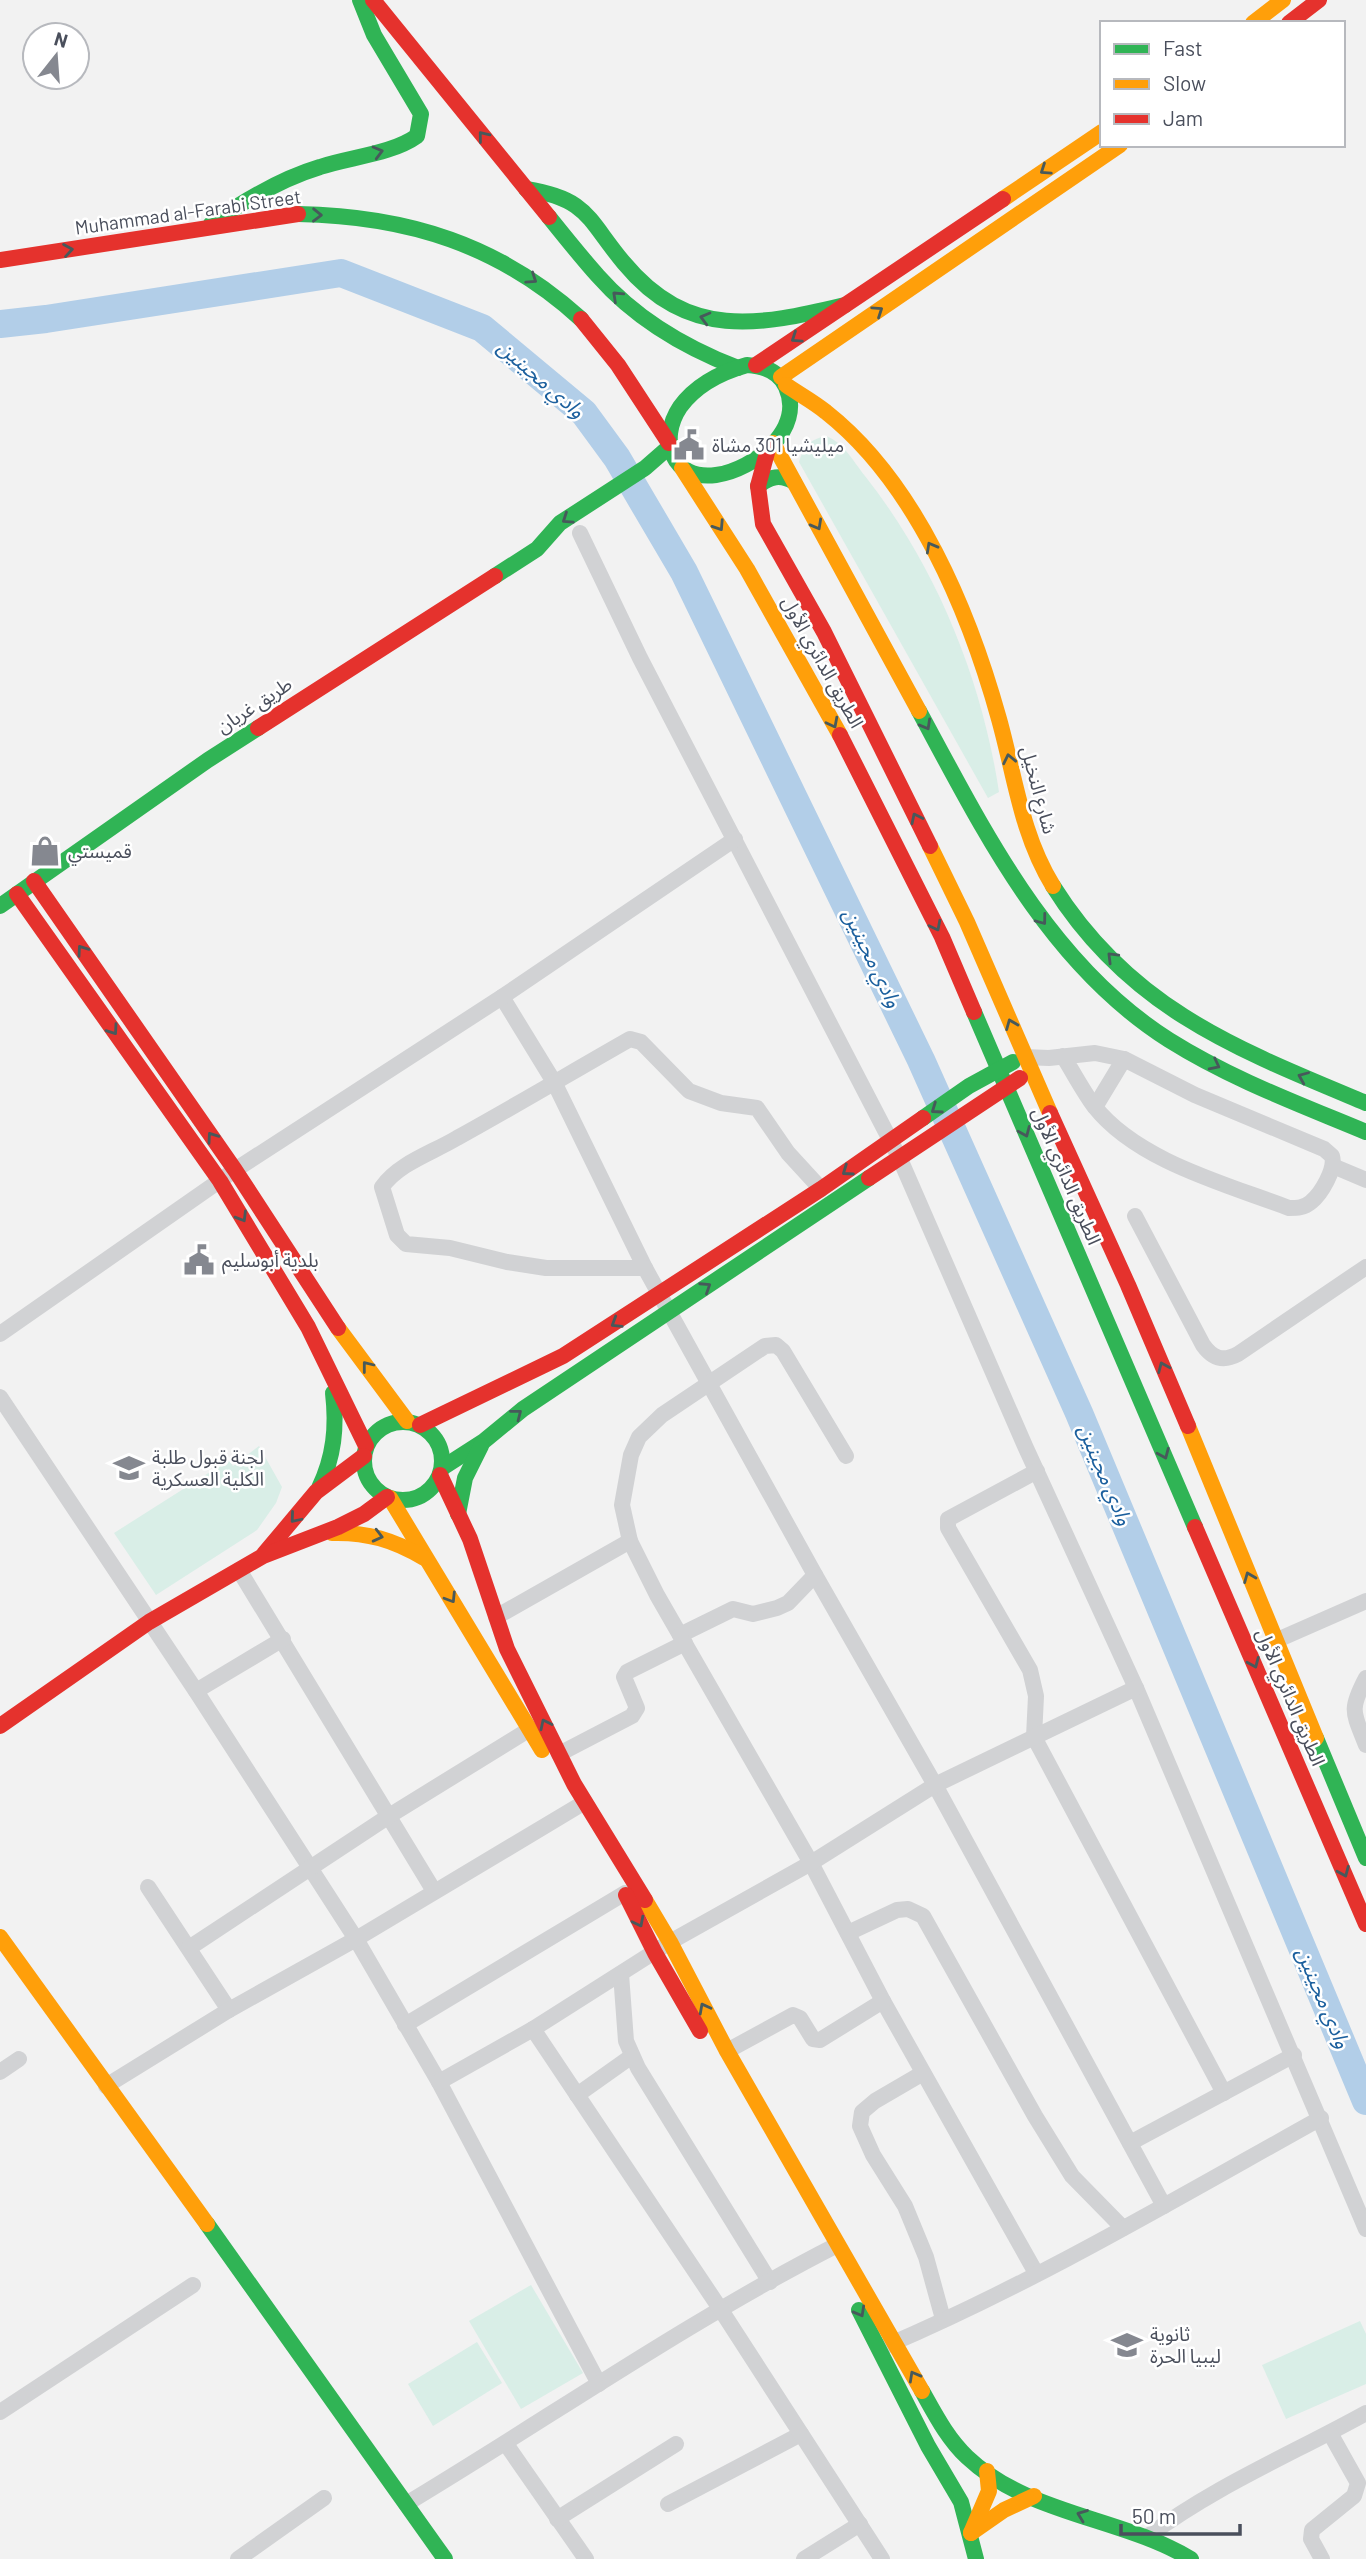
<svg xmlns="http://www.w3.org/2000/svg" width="1366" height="2559" viewBox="0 0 1366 2559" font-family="Barlow,'Noto Sans Arabic',sans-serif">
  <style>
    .green { fill: #d9eee7 }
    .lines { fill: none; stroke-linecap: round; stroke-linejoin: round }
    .river { stroke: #b2cee8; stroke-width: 28 }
    .street { stroke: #d1d2d4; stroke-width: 16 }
    .fast { stroke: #30b455; stroke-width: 16 }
    .slow { stroke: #ff9f0a; stroke-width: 16 }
    .jam { stroke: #e5322d; stroke-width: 16 }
    .oneway { stroke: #47595b }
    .labels { text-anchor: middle; stroke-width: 5; stroke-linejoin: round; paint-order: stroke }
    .street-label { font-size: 19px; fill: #4a4f5c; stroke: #fff }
    .poi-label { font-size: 19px; fill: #4a4f5c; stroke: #fff; text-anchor: start }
    .water-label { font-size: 21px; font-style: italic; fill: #1c609e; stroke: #fff }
  </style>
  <rect width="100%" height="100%" fill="#f2f2f2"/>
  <g class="green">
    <path d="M826 436C844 443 853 461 865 476 936 566 982 679 999 792L988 798 799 462C804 446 809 440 826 436Z"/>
    <path d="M259 1446 282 1487 276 1503 257 1530 156 1595 114 1533 229 1460 233 1466Z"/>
    <path d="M531 2285 583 2373 521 2409 469 2321Z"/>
    <path d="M1360 2321 1366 2334V2384L1286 2419 1262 2365Z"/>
    <path d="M477 2342 502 2383 433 2426 408 2384Z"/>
  </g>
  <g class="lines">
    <path class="river" d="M0 324 46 319 341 273 482 328 584 413 617 458 684 572 921 1060 1079 1413 1366 2101"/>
    <g class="street">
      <path d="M580 533 640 658 900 1159 1025 1446 1136 1688 1366 2229"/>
      <path d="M502 997 554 1082 645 1268 815 1575 935 1785 1164 2206"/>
      <path d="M1024 1057 1049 1058 1095 1053 1124 1059 1195 1095 1324 1149 1332 1156C1336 1169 1321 1194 1311 1202 1304 1208 1297 1208 1289 1208 1226 1184 1137 1161 1094 1106 1083 1091 1073 1072 1063 1056"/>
      <path d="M1095 1107 1124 1059"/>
      <path d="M1333 1166 1366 1180"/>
      <path d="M1135 1216 1203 1345C1213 1359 1223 1362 1238 1354L1366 1267"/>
      <path d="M645 1268H546L507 1262 450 1248 406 1244 397 1235 382 1187C399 1163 432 1153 457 1138 515 1106 572 1072 630 1039L641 1042 689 1091 721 1103 757 1108 788 1153 821 1189"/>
      <path d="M0 1334 235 1170 502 997 735 839"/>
      <path d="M0 1397 196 1691 356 1939 439 2082 599 2384"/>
      <path d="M846 1456 783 1351 776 1345 765 1346 662 1415 639 1437 631 1455 622 1505 630 1541 657 1595 811 1863 883 2001 1036 2273"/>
      <path d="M1037 1471 948 1519V1528L1030 1670 1036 1696 1034 1737 1224 2093"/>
      <path d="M239 1570 434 1891"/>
      <path d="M496 1617 630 1541"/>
      <path d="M680 1635 733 1609 753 1614 777 1608 788 1603 815 1575"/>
      <path d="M1275 1641 1366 1601"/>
      <path d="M1366 1678C1349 1710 1353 1712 1366 1745"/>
      <path d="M196 1691 283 1639"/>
      <path d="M559 1754 632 1716 637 1708 624 1677 627 1672 685 1643"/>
      <path d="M148 1887 229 2010"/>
      <path d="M848 1933 897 1910 908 1909 923 1916 1035 2116 1072 2176 1123 2228"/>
      <path d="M189 1948 389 1816 530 1729"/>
      <path d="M621 1974 626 2041 638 2068 770 2282"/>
      <path d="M405 2025 625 1893"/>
      <path d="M727 2051 793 2015 800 2018 813 2039 820 2040 883 2001"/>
      <path d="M0 2072 19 2059"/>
      <path d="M923 2073 875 2101 862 2112 860 2126 873 2155 905 2206 926 2257 943 2319"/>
      <path d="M439 2082 533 2029"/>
      <path d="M106 2086 229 2010 356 1939 585 1802"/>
      <path d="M577 2095 632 2056"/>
      <path d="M1130 2143 1294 2055"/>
      <path d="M886 2346C1036 2282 1179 2197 1321 2118"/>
      <path d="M0 2412 193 2285"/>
      <path d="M506 2444 586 2559"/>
      <path d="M406 2504C549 2418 688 2321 837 2245"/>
      <path d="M668 2504 801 2434"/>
      <path d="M557 2519 676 2444"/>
      <path d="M1147 2537C1215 2486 1292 2454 1366 2413"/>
      <path d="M238 2559 324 2498"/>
      <path d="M804 2559 860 2524"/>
      <path d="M882 2559 721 2310 533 2029 670 1942 811 1863 935 1785 1136 1688"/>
      <path d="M1322 2559 1311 2539 1312 2530 1354 2496 1358 2483 1330 2433"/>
    </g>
    <g class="fast">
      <path d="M526 189C589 199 587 219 624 263 688 340 758 326 845 305"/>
      <path d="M298 214C408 216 500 245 581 319"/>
      <path d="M549 217C565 237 581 257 598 276 635 318 686 348 738 368"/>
      <path d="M211 224C245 200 280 179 320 167 350 157 392 154 417 136L421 114 374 35 360 0"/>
      <path d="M747 365C764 366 779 371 786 387 805 429 754 470 716 475 672 481 658 440 680 407 696 385 722 372 747 365Z"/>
      <path d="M758 486C770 476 781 474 794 482"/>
      <path d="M495 576 537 549 560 523 645 468 669 447"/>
      <path d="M919 711C985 833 1049 964 1169 1040 1231 1079 1299 1104 1366 1132"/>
      <path d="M1053 886C1130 1009 1239 1050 1366 1103"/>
      <path d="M0 906 208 760 258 728"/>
      <path d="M974 1012 1195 1527"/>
      <path d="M923 1118 969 1086 1013 1062"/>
      <circle cx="403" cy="1461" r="39"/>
      <path d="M442 1468 484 1441 523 1409 869 1178"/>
      <path d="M319 1488C334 1457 337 1427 333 1393"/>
      <path d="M458 1514 465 1478 481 1446"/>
      <path d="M1316 1738 1366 1858"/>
      <path d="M207 2224 445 2559"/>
      <path d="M859 2310 928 2446 961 2502 976 2559"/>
      <path d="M922 2391C935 2414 947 2438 967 2457 1028 2515 1121 2517 1191 2559"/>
    </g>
    <g class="slow">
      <path d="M1253 23 1283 0"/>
      <path d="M1003 199 1102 132"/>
      <path d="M781 377 1120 145"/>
      <path d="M786 385C799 394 814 402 826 412 916 483 969 611 999 719 1015 776 1021 834 1053 886"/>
      <path d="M773 443 919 711"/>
      <path d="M682 468 747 569 840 735"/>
      <path d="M930 846 967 922 1050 1113"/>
      <path d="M338 1328 407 1421"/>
      <path d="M1188 1426 1316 1738"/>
      <path d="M390 1498 542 1750"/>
      <path d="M332 1533C367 1532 394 1540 424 1558"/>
      <path d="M645 1900 670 1942 727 2051 922 2391"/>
      <path d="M0 1937 207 2224"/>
      <path d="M971 2533 1004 2510 1034 2496"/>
      <path d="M971 2533 989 2491 987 2471"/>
    </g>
    <g class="jam">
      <path d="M373 0 549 217"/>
      <path d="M1289 23 1319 0"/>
      <path d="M0 260 298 214"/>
      <path d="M581 319 618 365 669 443"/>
      <path d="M756 365 1003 199"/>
      <path d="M768 449 758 486 763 524 824 632 930 846"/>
      <path d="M258 728 495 576"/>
      <path d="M840 735 942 937 974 1012"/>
      <path d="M34 881 235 1170 338 1328"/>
      <path d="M17 894 220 1181 308 1327 366 1446"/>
      <path d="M1050 1113 1128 1285 1188 1426"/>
      <path d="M869 1178 1020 1078"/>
      <path d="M420 1425 563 1356 821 1189 923 1118"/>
      <path d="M440 1475 470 1539 507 1649 574 1784 645 1900"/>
      <path d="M1195 1527 1366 1924"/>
      <path d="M264 1554 316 1492 364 1456"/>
      <path d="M0 1726 149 1622 263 1556 338 1527 364 1514 387 1497"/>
      <path d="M626 1895 655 1953 700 2031"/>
    </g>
  </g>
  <defs><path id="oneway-chevron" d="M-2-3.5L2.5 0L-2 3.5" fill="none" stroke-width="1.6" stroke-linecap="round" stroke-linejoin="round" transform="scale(1.75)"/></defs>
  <g class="oneway">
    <use href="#oneway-chevron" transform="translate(483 136) rotate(-129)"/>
    <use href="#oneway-chevron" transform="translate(378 152) rotate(-15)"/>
    <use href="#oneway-chevron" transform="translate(1045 170) rotate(146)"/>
    <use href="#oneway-chevron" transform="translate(317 215) rotate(1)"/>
    <use href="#oneway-chevron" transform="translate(68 250) rotate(-9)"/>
    <use href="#oneway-chevron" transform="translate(532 279) rotate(34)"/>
    <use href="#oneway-chevron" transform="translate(617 296) rotate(-137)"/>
    <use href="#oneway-chevron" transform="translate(878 311) rotate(-34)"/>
    <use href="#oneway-chevron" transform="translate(705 318) rotate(-165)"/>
    <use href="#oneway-chevron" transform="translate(796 338) rotate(146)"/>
    <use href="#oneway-chevron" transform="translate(567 519) rotate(146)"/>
    <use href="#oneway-chevron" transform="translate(817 525) rotate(61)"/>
    <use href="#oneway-chevron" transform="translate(719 526) rotate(57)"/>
    <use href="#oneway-chevron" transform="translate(931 547) rotate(-119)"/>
    <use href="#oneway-chevron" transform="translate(833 723) rotate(63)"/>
    <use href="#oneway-chevron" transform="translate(926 725) rotate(61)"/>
    <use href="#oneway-chevron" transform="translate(1009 759) rotate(-102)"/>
    <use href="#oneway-chevron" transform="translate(916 818) rotate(-116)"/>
    <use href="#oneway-chevron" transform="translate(1042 920) rotate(53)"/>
    <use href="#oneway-chevron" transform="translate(936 926) rotate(63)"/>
    <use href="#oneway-chevron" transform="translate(82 950) rotate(-125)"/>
    <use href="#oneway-chevron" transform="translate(1112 957) rotate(-135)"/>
    <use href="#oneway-chevron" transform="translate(1011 1024) rotate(-112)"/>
    <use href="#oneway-chevron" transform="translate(113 1030) rotate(55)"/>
    <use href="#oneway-chevron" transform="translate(1215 1065) rotate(27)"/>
    <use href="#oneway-chevron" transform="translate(1303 1077) rotate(-157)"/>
    <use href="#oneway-chevron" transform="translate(936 1109) rotate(145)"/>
    <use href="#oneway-chevron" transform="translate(1025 1132) rotate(67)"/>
    <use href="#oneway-chevron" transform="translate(212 1137) rotate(-125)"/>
    <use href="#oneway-chevron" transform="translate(847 1171) rotate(145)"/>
    <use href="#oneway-chevron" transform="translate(242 1217) rotate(59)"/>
    <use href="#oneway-chevron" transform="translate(706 1287) rotate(-33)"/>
    <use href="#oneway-chevron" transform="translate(616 1323) rotate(148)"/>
    <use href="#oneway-chevron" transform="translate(367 1366) rotate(-128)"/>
    <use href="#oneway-chevron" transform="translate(1163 1367) rotate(-113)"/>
    <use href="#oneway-chevron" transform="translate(517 1414) rotate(-38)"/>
    <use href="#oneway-chevron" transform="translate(1164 1454) rotate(67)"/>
    <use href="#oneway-chevron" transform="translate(295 1518) rotate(130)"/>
    <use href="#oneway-chevron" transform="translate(378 1536) rotate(14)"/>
    <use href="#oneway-chevron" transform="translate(1249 1577) rotate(-112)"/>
    <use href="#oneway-chevron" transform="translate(451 1598) rotate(58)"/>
    <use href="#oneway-chevron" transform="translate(1254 1663) rotate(67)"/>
    <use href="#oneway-chevron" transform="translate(545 1724) rotate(-116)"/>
    <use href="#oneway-chevron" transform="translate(1344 1872) rotate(67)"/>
    <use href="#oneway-chevron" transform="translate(639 1922) rotate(63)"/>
    <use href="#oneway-chevron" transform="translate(704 2008) rotate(-118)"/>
    <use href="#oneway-chevron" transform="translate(860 2312) rotate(61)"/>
    <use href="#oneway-chevron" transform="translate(914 2376) rotate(-119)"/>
    <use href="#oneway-chevron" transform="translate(1082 2515) rotate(-159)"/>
  </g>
  <defs>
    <g id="civic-bare" transform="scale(2.415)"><path d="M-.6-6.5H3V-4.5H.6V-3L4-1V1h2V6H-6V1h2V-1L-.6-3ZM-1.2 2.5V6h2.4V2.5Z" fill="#858890" stroke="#fff" stroke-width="2.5" paint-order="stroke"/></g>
    <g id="shop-bare" transform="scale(2.415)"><path d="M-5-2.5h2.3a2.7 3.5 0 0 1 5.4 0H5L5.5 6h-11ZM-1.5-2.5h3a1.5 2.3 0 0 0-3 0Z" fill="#858890" stroke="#fff" stroke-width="2.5" paint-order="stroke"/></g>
    <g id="university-bare" transform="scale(2.415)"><path d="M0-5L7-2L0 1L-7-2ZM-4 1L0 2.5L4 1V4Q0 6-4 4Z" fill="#858890" stroke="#fff" stroke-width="2.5" paint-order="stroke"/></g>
    <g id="school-bare" transform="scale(2.415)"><path d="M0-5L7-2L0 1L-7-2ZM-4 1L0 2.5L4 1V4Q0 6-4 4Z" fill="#858890" stroke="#fff" stroke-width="2.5" paint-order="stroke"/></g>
  </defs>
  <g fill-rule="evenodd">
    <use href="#civic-bare" x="689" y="445"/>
    <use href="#shop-bare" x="45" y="851"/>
    <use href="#civic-bare" x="199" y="1260"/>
    <use href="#university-bare" x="129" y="1468"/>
    <use href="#school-bare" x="1127" y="2345"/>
  </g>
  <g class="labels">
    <g class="street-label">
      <text transform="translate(188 212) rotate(-8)" y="7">Muhammad al-Farabi Street</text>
      <text transform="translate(823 662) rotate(61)" y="7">الطريق الدائري الأول</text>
      <text transform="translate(254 705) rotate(-33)" y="7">طريق غريان</text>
      <text transform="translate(1039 790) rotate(75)" y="7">شارع النخيل</text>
      <text transform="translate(1067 1176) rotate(67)" y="7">الطريق الدائري الأول</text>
      <text transform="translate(1291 1697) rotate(67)" y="7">الطريق الدائري الأول</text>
    </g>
    <g class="poi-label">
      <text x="712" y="452">ميليشيا 301 مشاة</text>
      <text x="68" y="858">قميستي</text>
      <text x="222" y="1267">بلدية أبوسليم</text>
      <text x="152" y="1464">لجنة قبول طلبة<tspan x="152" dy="22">الكلية العسكرية</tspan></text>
      <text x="1150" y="2341">ثانوية<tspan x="1150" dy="22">ليبيا الحرة</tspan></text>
    </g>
    <g class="water-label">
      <text transform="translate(541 379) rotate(41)" y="7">وادي مجينين</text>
      <text transform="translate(872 958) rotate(64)" y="7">وادي مجينين</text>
      <text transform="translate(1105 1475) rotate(67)" y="7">وادي مجينين</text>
      <text transform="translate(1323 1998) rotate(67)" y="7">وادي مجينين</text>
    </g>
  </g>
  <rect x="1100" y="21" width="245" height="126" fill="#ffffff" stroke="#b7b9be" stroke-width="2"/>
  <rect x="1114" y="44" width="35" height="10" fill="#30b455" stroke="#b7b9be" stroke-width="2"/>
  <text x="1163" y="56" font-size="21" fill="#4a4f5c">Fast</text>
  <rect x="1114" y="79" width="35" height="10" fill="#ff9f0a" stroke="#b7b9be" stroke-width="2"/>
  <text x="1163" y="91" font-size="21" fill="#4a4f5c">Slow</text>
  <rect x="1114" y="114" width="35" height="10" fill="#e5322d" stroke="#b7b9be" stroke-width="2"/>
  <text x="1163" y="126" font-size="21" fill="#4a4f5c">Jam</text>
  <g transform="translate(56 56) rotate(17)"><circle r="33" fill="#ffffff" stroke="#b7b9be" stroke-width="2"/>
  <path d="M0-5L12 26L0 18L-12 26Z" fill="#858890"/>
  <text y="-10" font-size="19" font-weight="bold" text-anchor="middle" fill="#4a4f5c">N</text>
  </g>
  <path d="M1121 2524v10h119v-10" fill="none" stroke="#4a4f5c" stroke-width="3.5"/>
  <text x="1132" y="2524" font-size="21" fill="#4a4f5c" stroke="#ffffff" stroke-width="5" paint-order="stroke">50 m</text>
</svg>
